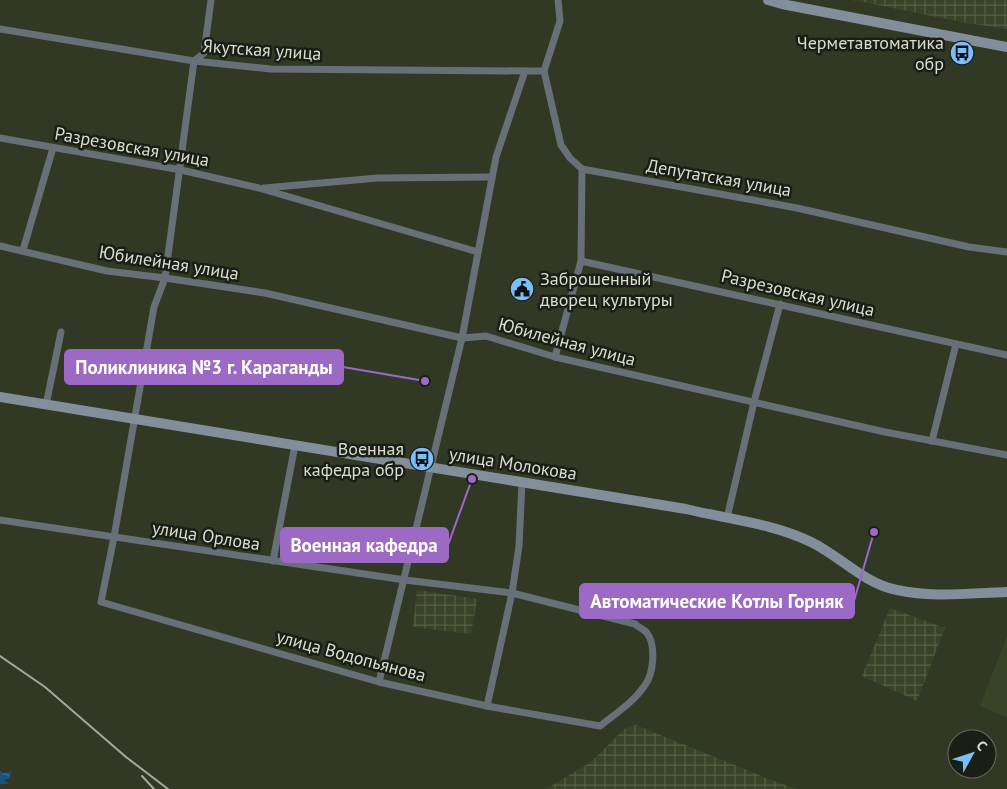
<svg xmlns="http://www.w3.org/2000/svg" width="1007" height="789" viewBox="0 0 1007 789" font-family="'PT Sans',sans-serif">
  <style>
    .built { fill: #394328 }
    .industrial { fill: url(#industrial-grid) }
    .water { fill: url(#water-ripples) }
    .lines { fill: none; stroke-linecap: round; stroke-linejoin: round }
    .street { stroke: #676f77; stroke-width: 7 }
    .secondary { stroke: #828f9b; stroke-width: 10 }
    .rail { stroke: #a4aa9b; stroke-width: 2 }
    .labels { text-anchor: middle; stroke-width: 5; stroke-linejoin: round; paint-order: stroke }
    .poi-label { font-size: 18px; fill: #d9ded1; stroke: #1b1e15; text-anchor: end }
    .street-label { font-size: 18px; fill: #d9ded1; stroke: #1b1e15 }
    .leader { fill: none; stroke: #9c6ac5; stroke-width: 2 }
    .callout-dot { fill: #9c6ac5; stroke: #1b1e15; stroke-width: 2 }
    .callout { fill: #9c6ac5; stroke: #9c6ac5; stroke-width: 2 }
    .callout-label { font-size: 19px; text-anchor: middle; font-weight: bold; fill: #fff }
  </style>
  <defs>
    <pattern id="industrial-grid" width="8" height="8" patternUnits="userSpaceOnUse" patternTransform="scale(1.25)"><rect width="8" height="8" fill="#394328"/><path d="M0 4h8M4 0v8" fill="none" stroke="#555e46"/></pattern>
    <pattern id="water-ripples" width="26" height="14" patternUnits="userSpaceOnUse" patternTransform="scale(1.25)"><rect width="26" height="14" fill="#1a537f"/><path d="M2 4q2-2 4 0t4 0M15 11q2-2 4 0t4 0" fill="none" stroke="#3b6b90"/></pattern>
  </defs>
  <rect width="100%" height="100%" fill="#313925"/>
  <path class="built" d="M1007 636V717L980 706Z"/>
  <g class="industrial">
    <path d="M853 0H1007V29L967 23Z"/>
    <path d="M417 590 477 599 471 634 413 627Z"/>
    <path d="M890 608 945 628 917 701 862 676Z"/>
    <path d="M636 725 769 779 796 789H546L591 762 624 729Z"/>
  </g>
  <path class="water" d="M0 771 4 773 11 772 9 779H6L4 780 9 784H2L0 785Z"/>
  <g class="lines">
    <g class="street">
      <path d="M558 0 560 21 544 71 561 145 570 158 582 169 797 208 969 247 1007 252"/>
      <path d="M0 29 194 61 271 69 525 71"/>
      <path d="M0 138 181 170 259 188 478 252"/>
      <path d="M264 188 378 178 492 177"/>
      <path d="M0 246 107 271 165 278 265 293 462 338 486 336 555 357 885 432 1007 455"/>
      <path d="M23 250 53 148"/>
      <path d="M581 261 1007 355"/>
      <path d="M555 357 581 261 582 169"/>
      <path d="M46 405 61 332"/>
      <path d="M932 441 956 344"/>
      <path d="M727 518 754 402 780 304"/>
      <path d="M0 520 405 580 512 593 635 624C638 627 645 630 647 633 656 645 654 673 645 685 634 702 615 714 600 726L487 706 379 682 101 602 114 537 154 307 165 278 194 61 204 53 211 0"/>
      <path d="M273 561 295 445"/>
      <path d="M379 682 462 338 496 157 525 71H544"/>
      <path d="M487 706 512 593 519 546 522 482"/>
    </g>
    <g class="secondary">
      <path d="M768 0 782 4 1007 47"/>
      <path d="M0 397 686 509C727 519 772 523 811 542 840 556 863 583 897 590 932 598 971 593 1007 592"/>
    </g>
    <g class="rail">
      <path d="M0 656 45 687 126 757 168 789"/>
      <path d="M142 776 154 789"/>
    </g>
  </g>
  <defs>
    <g id="bus-disc" transform="scale(1.25)"><circle r="9.5" fill="#7cbef9" stroke="#1b1e15"/><path d="M-5-6H5V4H4V6H2V4H-2V6H-4V4H-5ZM-3.5-4V0h7V-4ZM-3.5 1.2v1.5H-2V1.2ZM2 1.2v1.5H3.5V1.2Z" fill="#111"/></g>
    <g id="civic-disc" transform="scale(1.25)"><circle r="9.5" fill="#7cbef9" stroke="#1b1e15"/><path d="M-.6-6.5H3V-4.5H.6V-3L4-1V1h2V6H-6V1h2V-1L-.6-3ZM-1.2 2.5V6h2.4V2.5Z" fill="#111"/></g>
  </defs>
  <g fill-rule="evenodd">
    <use href="#bus-disc" x="962" y="53"/>
    <use href="#civic-disc" x="522" y="289"/>
    <use href="#bus-disc" x="422" y="459"/>
  </g>
  <g class="labels">
    <g class="poi-label">
      <text x="944" y="49">Черметавтоматика<tspan x="944" dy="21">обр</tspan></text>
      <text x="540" y="285" text-anchor="start">Заброшенный<tspan x="540" dy="21">дворец культуры</tspan></text>
      <text x="404" y="455">Военная<tspan x="404" dy="21">кафедра обр</tspan></text>
    </g>
    <g class="street-label">
      <text transform="translate(262 50) rotate(4)" y="6">Якутская улица</text>
      <text transform="translate(132 147) rotate(10)" y="6">Разрезовская улица</text>
      <text transform="translate(719 178) rotate(10)" y="6">Депутатская улица</text>
      <text transform="translate(169 263) rotate(9)" y="6">Юбилейная улица</text>
      <text transform="translate(798 293) rotate(13)" y="6">Разрезовская улица</text>
      <text transform="translate(567 342) rotate(15)" y="6">Юбилейная улица</text>
      <text transform="translate(513 464) rotate(9)" y="6">улица Молокова</text>
      <text transform="translate(206 536) rotate(9)" y="6">улица Орлова</text>
      <text transform="translate(351 656) rotate(15)" y="6">улица Водопьянова</text>
    </g>
  </g>
  <path class="leader" d="M425 381L343 367M472 479L448 545M874 532L854 601"/>
  <g class="callout-dot">
    <circle cx="425" cy="381" r="5"/>
    <circle cx="472" cy="479" r="5"/>
    <circle cx="874" cy="532" r="5"/>
  </g>
  <g class="callout">
    <rect x="65" y="350" width="278" height="34" rx="5"/>
    <rect x="281" y="528" width="167" height="34" rx="5"/>
    <rect x="580" y="584" width="274" height="34" rx="5"/>
  </g>
  <g class="callout-label">
    <text x="204" y="374">Поликлиника №3 г. Караганды</text>
    <text x="364" y="552">Военная кафедра</text>
    <text x="717" y="608">Автоматические Котлы Горняк</text>
  </g>
  <g transform="translate(972 754) rotate(50)"><circle r="24" fill="#1b1e15" stroke="#676b60"/>
  <path d="M0-4L9 19L0 12L-9 19Z" fill="#7cbef9"/>
  <text y="-8" font-size="14" font-weight="bold" text-anchor="middle" fill="#d9ded1">С</text>
  </g>
</svg>
